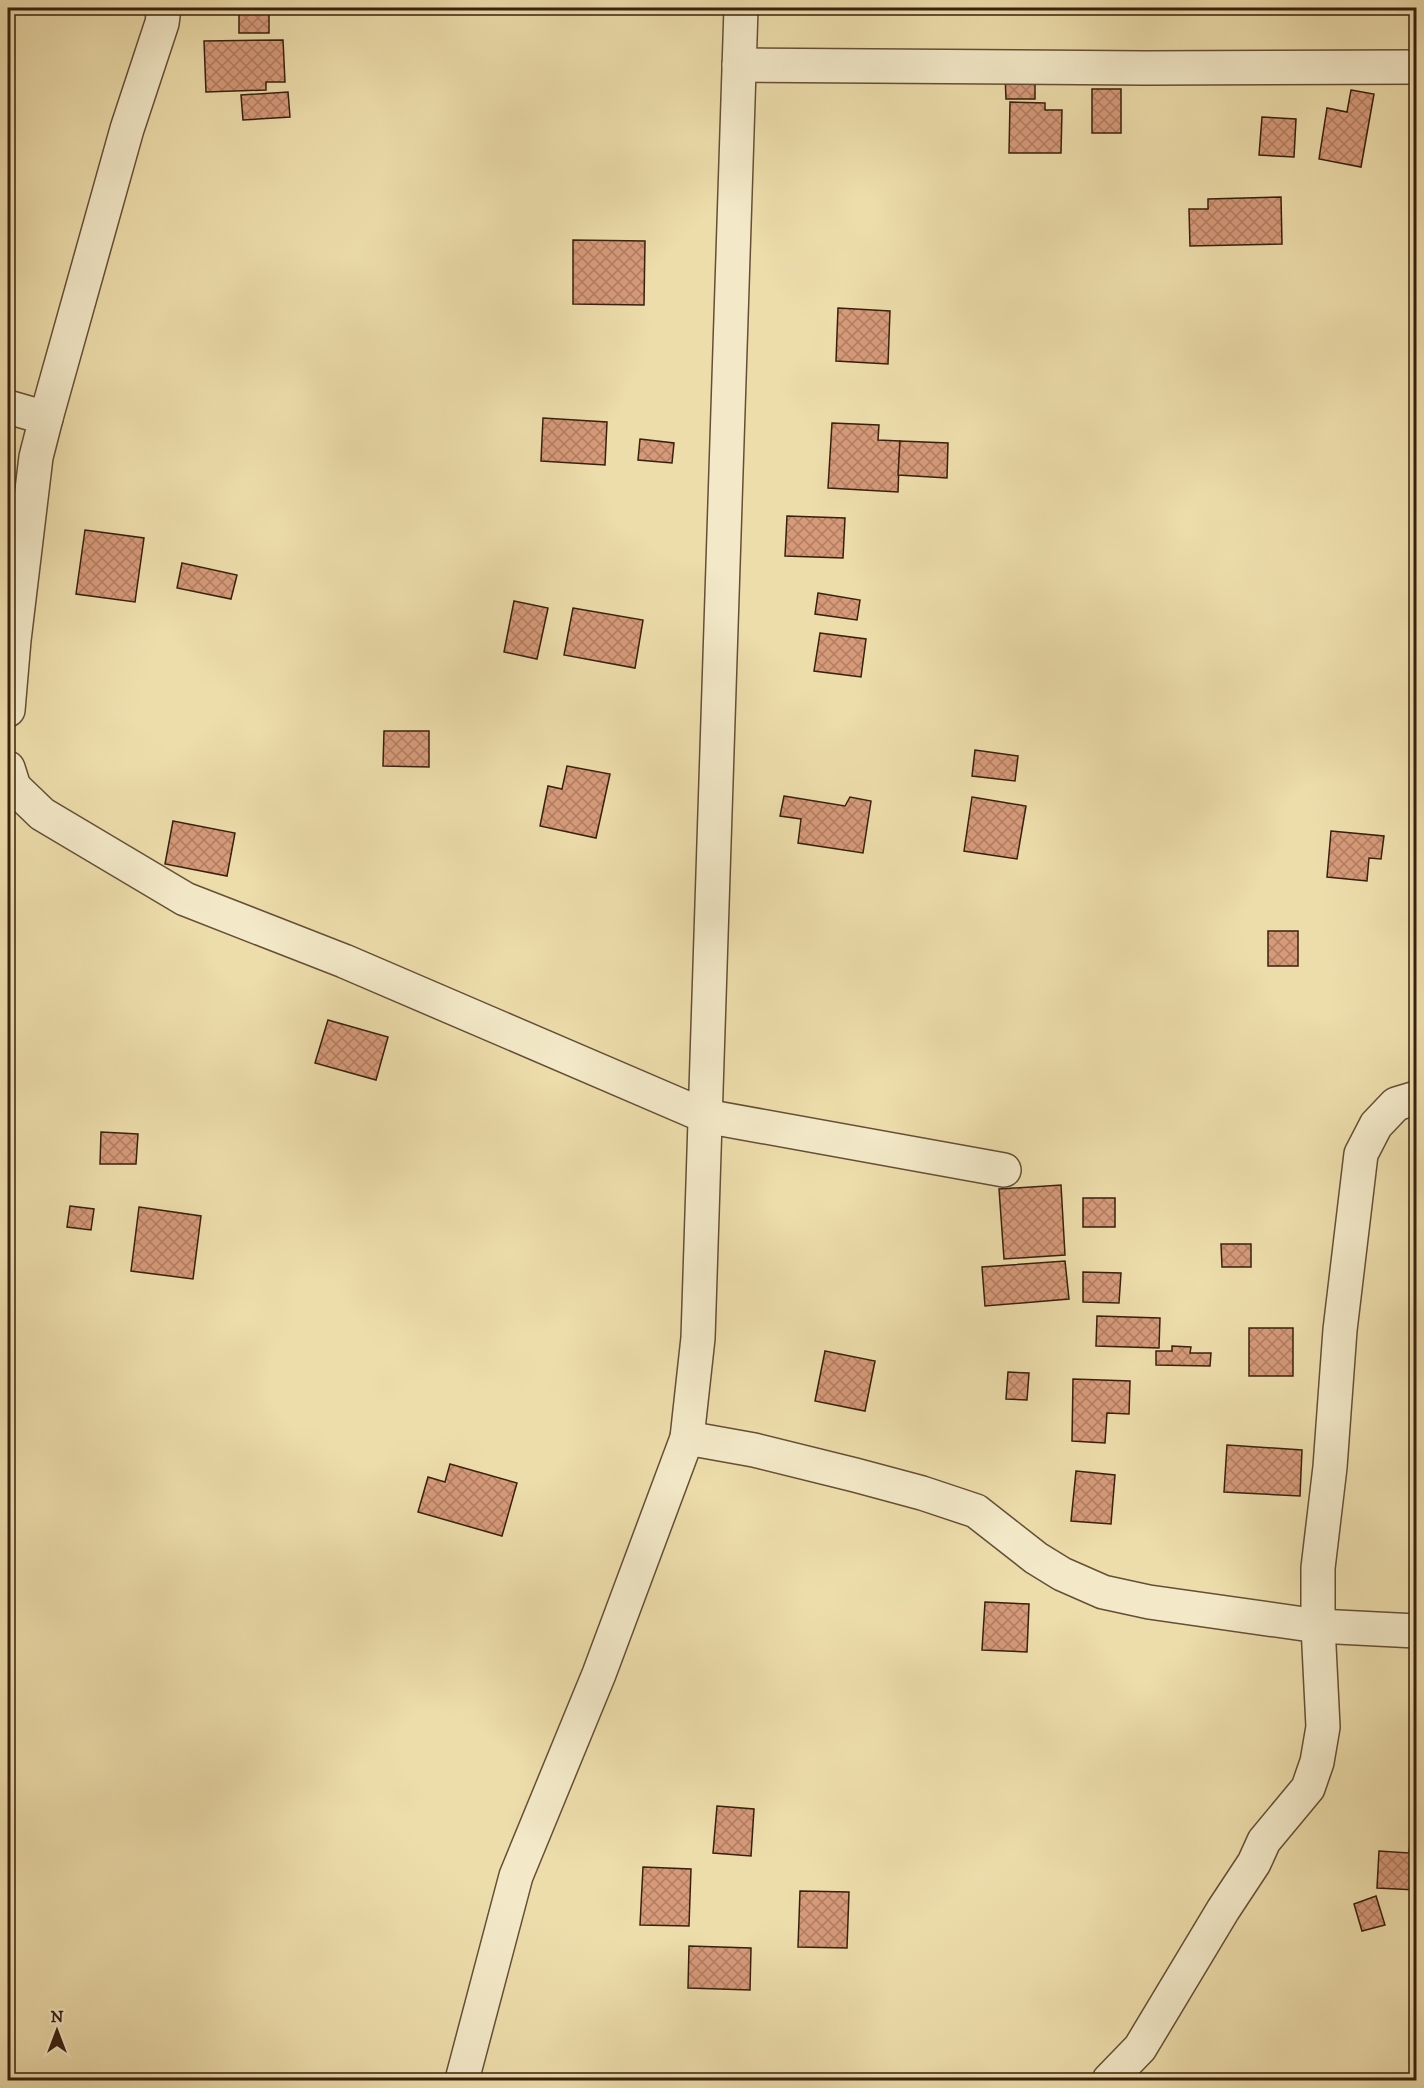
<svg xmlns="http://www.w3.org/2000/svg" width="1424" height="2088" viewBox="0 0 1424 2088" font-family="'IM FELL DW Pica',serif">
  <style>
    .building { fill: url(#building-cross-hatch); stroke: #38200f; stroke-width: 1.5 }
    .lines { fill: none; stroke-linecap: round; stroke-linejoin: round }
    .minor-casing { stroke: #654f36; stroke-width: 36 }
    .minor { stroke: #f3e9c8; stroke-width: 33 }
  </style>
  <defs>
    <pattern id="building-cross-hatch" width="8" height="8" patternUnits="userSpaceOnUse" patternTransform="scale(1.5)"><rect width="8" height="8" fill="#d69a79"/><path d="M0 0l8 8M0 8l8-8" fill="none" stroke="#af7d62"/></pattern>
  </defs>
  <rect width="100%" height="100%" fill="#edddab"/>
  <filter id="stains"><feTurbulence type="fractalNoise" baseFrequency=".00333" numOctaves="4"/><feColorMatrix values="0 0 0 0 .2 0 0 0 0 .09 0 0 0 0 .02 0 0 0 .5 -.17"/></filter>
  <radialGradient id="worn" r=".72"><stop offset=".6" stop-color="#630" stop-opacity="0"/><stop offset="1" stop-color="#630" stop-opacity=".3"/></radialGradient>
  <g class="building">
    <rect x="239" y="13" width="30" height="20"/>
    <path d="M283 40 285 82H266V90L206 92 204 41Z"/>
    <path d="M1005 75H1035V99H1006Z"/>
    <rect x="1092" y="89" width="29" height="44"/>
    <path d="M1351 90 1374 94 1361 167 1319 159 1327 108 1347 112Z"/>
    <path d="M288 92 290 117 243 120 241 95Z"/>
    <path d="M1010 102 1045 103V110H1062L1061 153H1009Z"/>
    <path d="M1262 117 1296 119 1294 157 1259 155Z"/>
    <path d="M1281 197 1282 244 1190 246 1189 209H1208V199Z"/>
    <path d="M573 240 645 241 644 305 573 304Z"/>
    <path d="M838 308 890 311 888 364 836 361Z"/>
    <path d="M543 418 607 422 605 465 541 461Z"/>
    <path d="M832 423 879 425 878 440 900 441 898 492 828 488Z"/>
    <path d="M640 439 674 443 672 463 638 460Z"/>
    <path d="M900 441 948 443 947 478 898 475Z"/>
    <path d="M787 516 845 518 843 558 785 556Z"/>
    <path d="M85 530 144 538 135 602 76 594Z"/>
    <path d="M182 563 237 575 231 599 177 588Z"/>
    <path d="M818 593 860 600 857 620 815 614Z"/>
    <path d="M514 601 548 608 537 659 504 652Z"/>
    <path d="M573 608 643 620 635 668 564 655Z"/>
    <path d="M820 633 866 639 861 677 814 671Z"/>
    <path d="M384 731H429V767L383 766Z"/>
    <path d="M975 750 1018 756 1015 781 972 776Z"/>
    <path d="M567 766 610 774 596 838 540 826 548 786 562 789Z"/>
    <path d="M784 796 845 806 850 797 871 801 863 853 798 843 801 819 780 816Z"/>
    <path d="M972 797 1026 806 1017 859 964 851Z"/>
    <path d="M173 821 235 833 227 876 165 864Z"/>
    <path d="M1331 831 1384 836 1381 859 1369 858 1367 881 1327 877Z"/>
    <rect x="1268" y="931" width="30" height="35"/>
    <path d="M328 1020 388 1037 376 1080 315 1063Z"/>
    <path d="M101 1132 138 1134 136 1164H100Z"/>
    <path d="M1061 1185 1065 1255 1004 1259 999 1189Z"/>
    <rect x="1083" y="1198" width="32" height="29"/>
    <path d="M70 1206 94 1209 91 1230 67 1227Z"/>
    <path d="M139 1207 201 1216 193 1279 131 1271Z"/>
    <path d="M1221 1244H1251V1267H1222Z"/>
    <path d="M1065 1261 1069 1299 985 1306 982 1267Z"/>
    <path d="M1083 1272 1121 1273 1119 1303 1083 1302Z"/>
    <path d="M1097 1316 1160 1318 1159 1348 1096 1346Z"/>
    <rect x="1249" y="1328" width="44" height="48"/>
    <path d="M1172 1346 1191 1347 1190 1353H1211L1210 1366 1156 1365V1351H1172Z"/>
    <path d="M825 1351 875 1361 865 1411 815 1401Z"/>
    <path d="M1008 1372 1029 1373 1027 1400 1006 1399Z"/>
    <path d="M1073 1379 1130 1381 1129 1414 1107 1413 1105 1443 1072 1441Z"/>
    <path d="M1227 1445 1302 1450 1300 1496 1224 1492Z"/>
    <path d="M450 1464 517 1483 502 1536 418 1512 428 1477 445 1482Z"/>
    <path d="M1076 1471 1115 1475 1111 1524 1071 1521Z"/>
    <path d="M985 1602 1029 1604 1027 1652 982 1650Z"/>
    <path d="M717 1806 754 1809 751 1856 713 1853Z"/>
    <path d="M1411 1832H1416V1890L1377 1888 1379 1851 1409 1853Z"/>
    <path d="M643 1867 691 1869 689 1926 640 1925Z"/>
    <path d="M800 1891 849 1892 847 1948 798 1947Z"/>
    <path d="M1376 1896 1385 1925 1362 1931 1354 1904Z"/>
    <path d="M689 1946 751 1948 750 1990 688 1988Z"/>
  </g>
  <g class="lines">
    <g class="minor-casing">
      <g id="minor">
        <path d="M739 65 1146 68 1416 67"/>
        <path d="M8 407 46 418 36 457 14 640 8 710"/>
        <path d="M46 418 127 129 162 23 164 8"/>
        <path d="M8 768 14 787 42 814 185 899 344 961 705 1116 1004 1170"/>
        <path d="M687 1438 754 1450 855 1475 922 1493 976 1511 1036 1558 1062 1574 1103 1592 1149 1602 1318 1626 1416 1631"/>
        <path d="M462 2080 516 1876 599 1674 687 1438 698 1338 741 8"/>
        <path d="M1109 2080 1140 2048 1223 1910 1254 1863 1264 1841 1308 1788 1317 1762 1323 1727 1318 1626V1568L1330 1467 1340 1330 1361 1154 1376 1125 1396 1104 1416 1098"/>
      </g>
    </g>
    <use href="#minor" class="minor"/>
  </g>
  <rect width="1424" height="2088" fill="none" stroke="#edddab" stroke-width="30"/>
  <rect x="9" y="9" width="1406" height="2070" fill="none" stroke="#38200f" stroke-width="3"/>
  <rect x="15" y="15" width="1394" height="2058" fill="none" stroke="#38200f" stroke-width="1.5"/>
  <g transform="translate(57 2031)" stroke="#f3e9c8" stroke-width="4.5" paint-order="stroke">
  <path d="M0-4.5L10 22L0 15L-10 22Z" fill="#38200f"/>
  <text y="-9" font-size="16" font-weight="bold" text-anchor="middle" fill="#38200f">N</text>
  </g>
  <rect width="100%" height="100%" filter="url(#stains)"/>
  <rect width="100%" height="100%" fill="url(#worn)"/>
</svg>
